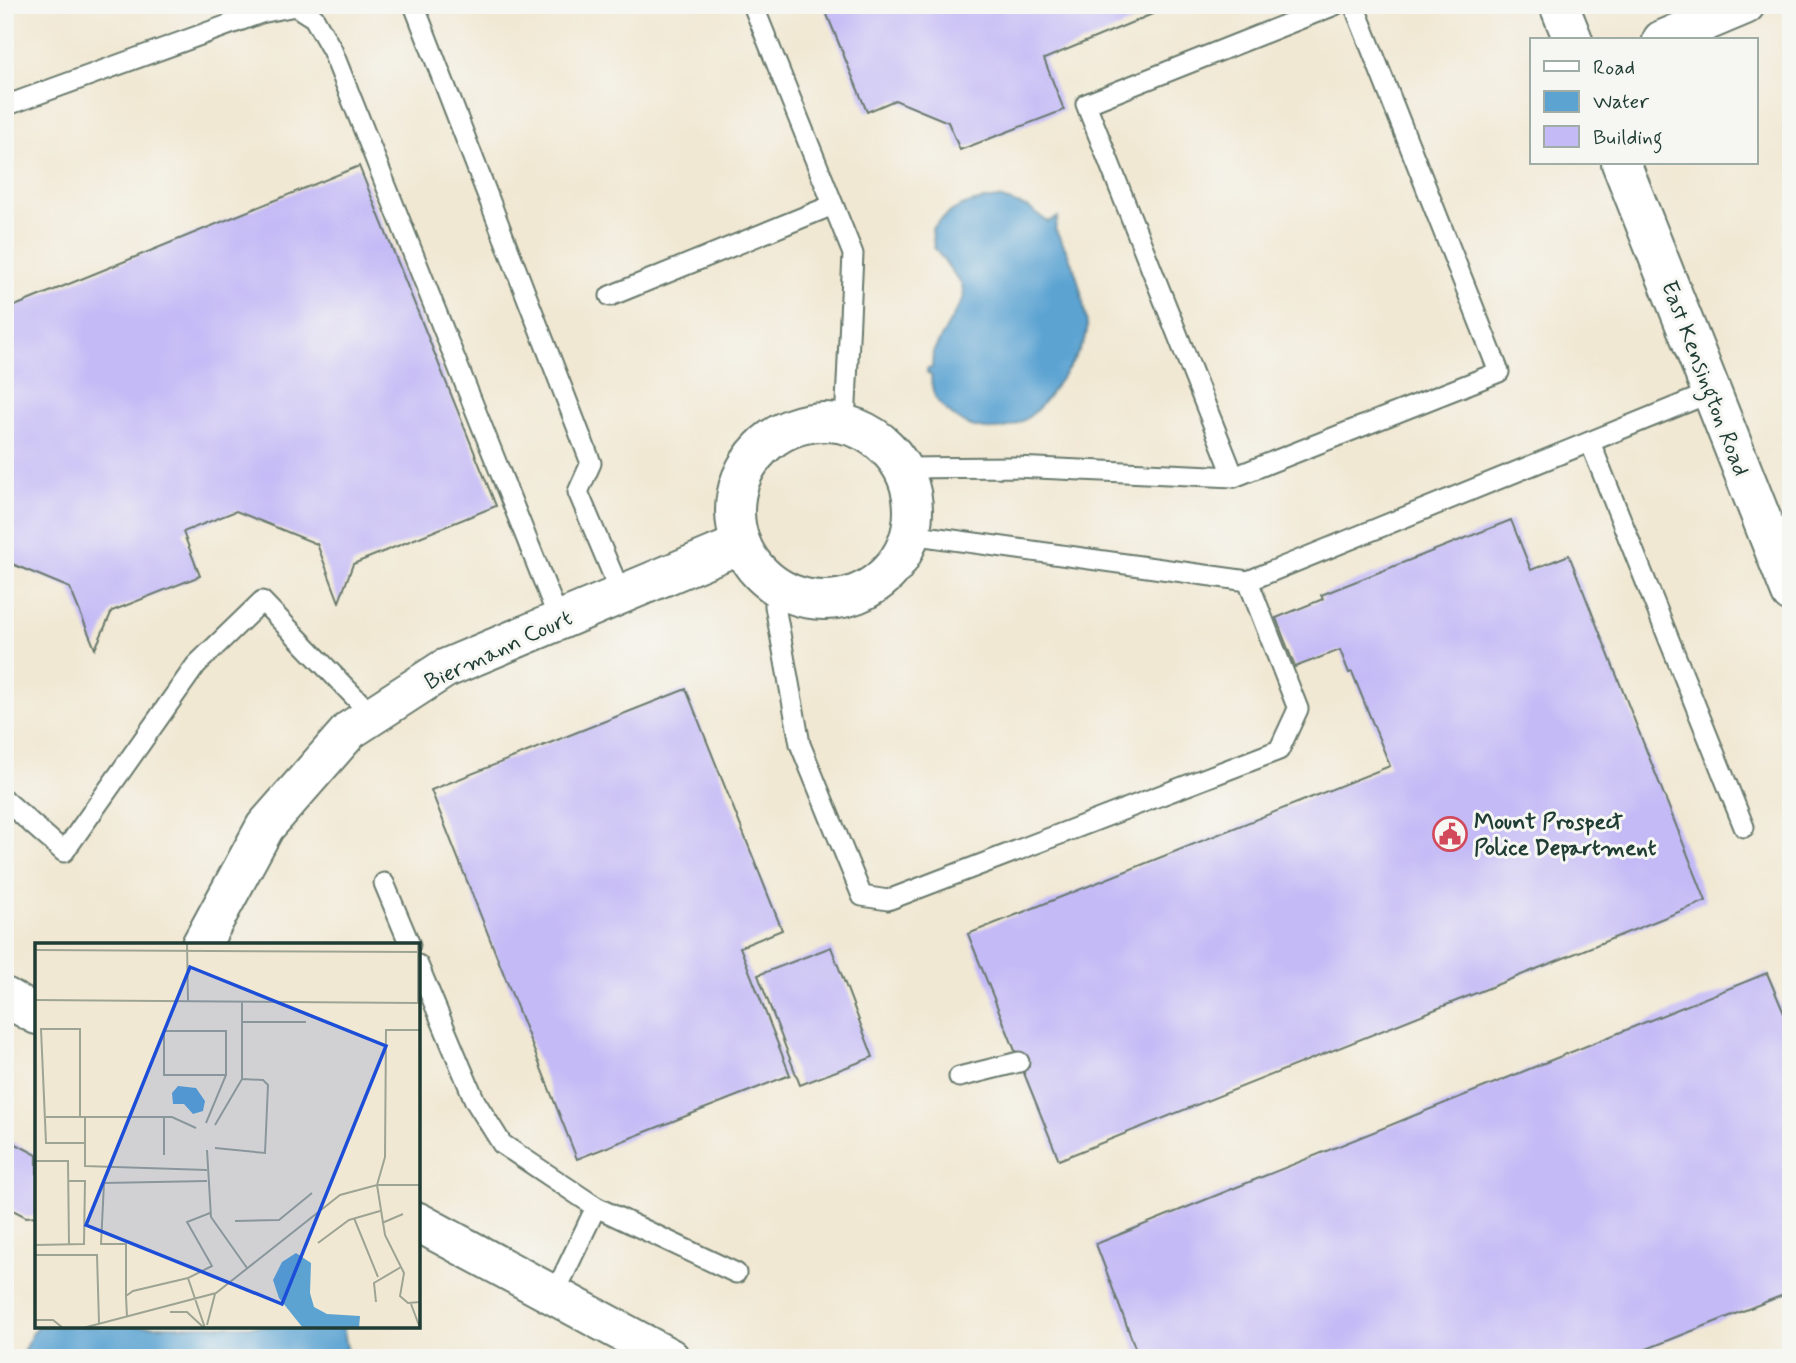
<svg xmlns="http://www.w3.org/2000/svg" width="1796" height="1363" viewBox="0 0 1796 1363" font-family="Mynerve,sans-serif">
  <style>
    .water { fill: #5ca3d2; stroke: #3e7083; stroke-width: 2 }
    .building { fill: #c4baf6 }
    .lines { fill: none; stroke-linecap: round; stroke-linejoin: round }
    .lane-casing { stroke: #68796c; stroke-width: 23 }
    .street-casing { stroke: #68796c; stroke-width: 42 }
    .secondary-casing { stroke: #68796c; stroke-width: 42 }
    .lane { stroke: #fff; stroke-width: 19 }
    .street { stroke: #fff; stroke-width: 38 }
    .secondary { stroke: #fff; stroke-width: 38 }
    .labels { text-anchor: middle; stroke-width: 6; stroke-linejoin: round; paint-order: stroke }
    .street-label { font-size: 23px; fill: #1f3d34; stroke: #f6f6f2 }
    .poi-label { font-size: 23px; font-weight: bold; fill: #1f3d34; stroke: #f6f6f2; text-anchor: start }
    .inset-road { fill: none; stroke: #9da493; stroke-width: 2 }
    .view { fill: #1d4ed8; fill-opacity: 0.15; stroke: #1d4ed8; stroke-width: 3.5 }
    .inset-edge { fill: none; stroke: #1f3d34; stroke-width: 3.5 }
  </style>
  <rect width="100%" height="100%" fill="#f6f6f2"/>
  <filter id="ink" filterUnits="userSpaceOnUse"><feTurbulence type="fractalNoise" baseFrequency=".0143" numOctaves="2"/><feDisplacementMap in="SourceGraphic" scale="14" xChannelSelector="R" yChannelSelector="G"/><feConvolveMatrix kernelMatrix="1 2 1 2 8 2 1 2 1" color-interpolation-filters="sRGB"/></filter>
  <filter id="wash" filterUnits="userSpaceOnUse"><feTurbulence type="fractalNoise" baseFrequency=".00686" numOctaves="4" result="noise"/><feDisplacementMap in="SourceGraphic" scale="28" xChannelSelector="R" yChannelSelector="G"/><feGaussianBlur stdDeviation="1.57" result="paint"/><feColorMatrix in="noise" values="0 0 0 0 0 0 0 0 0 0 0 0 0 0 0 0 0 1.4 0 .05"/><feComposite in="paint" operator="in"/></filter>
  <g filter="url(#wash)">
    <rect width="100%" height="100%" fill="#f1e8d3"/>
    <g class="water">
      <path d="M999 198 1029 208 1048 222 1058 217 1055 229C1072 259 1080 280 1085 314 1086 319 1088 326 1087 330 1086 342 1072 363 1065 373 1055 386 1044 405 1031 415 1008 434 975 434 952 415 936 402 932 397 931 375L927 373V369L932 368 933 352 964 297 962 285 934 247 932 229C952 206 969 201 999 198Z"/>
      <path d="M39 1326H343L349 1358H20L32 1334Z"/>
    </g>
    <g id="blocks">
      <g class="building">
        <path d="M823 5H1174L1044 59 1064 110 960 150 948 122 895 100 867 112Z"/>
        <path d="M359 166 496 506 353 564 339 602 317 544 236 511 183 532 200 576 112 611 95 649 70 588 5 561V310Z"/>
        <path d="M1511 520 1531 570 1569 555 1706 901 1059 1160 968 934 1390 766 1352 672 1349 673 1340 650 1295 667 1276 618 1323 599 1321 595Z"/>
        <path d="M686 689 782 930 740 947 790 1075 577 1159 431 790Z"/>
        <path d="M831 947 873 1057 800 1085 758 975Z"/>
        <path d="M1767 973 1791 1030V1292L1624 1358H1139L1096 1244Z"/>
        <path d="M5 1138 37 1155V1216L26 1217 5 1206Z"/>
      </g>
    </g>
  </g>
  <g filter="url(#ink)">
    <use href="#blocks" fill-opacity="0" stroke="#68796c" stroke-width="2"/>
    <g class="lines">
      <g class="lane-casing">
        <g id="lane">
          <path d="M414 5 591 463 578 492 621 594"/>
          <path d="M753 5 853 254 845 424"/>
          <path d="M5 106 261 13 295 6 314 18 332 50 559 620"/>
          <path d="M610 296 833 205"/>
          <path d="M1590 442 1744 827"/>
          <path d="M902 468 1015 467 1234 477 1499 372 1354 5"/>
          <path d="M1234 477 1086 104 1335 5"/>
          <path d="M1248 581 1712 392"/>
          <path d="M775 585V606L800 744 862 896 888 900 1279 750 1298 709 1248 581 910 534"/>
          <path d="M5 800 64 852 196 665 262 601 372 715"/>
          <path d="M384 883 410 945"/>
          <path d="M418 965 475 1101 502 1144 596 1207 736 1273"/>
          <path d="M959 1077 1019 1062"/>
          <path d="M554 1295 596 1207"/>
        </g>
      </g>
      <g class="street-casing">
        <g id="street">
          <path d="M1662 40 1745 5"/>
          <circle cx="824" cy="511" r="89"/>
          <path d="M201 945 265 827 350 730 444 669 741 544"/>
        </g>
      </g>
      <g class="secondary-casing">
        <g id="secondary">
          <path d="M1559 5 1573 40"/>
          <path d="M1621 163 1791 593"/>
          <path d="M5 997 37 1015"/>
          <path d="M418 1222 670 1358"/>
        </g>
      </g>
      <use href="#lane" class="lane"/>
      <use href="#street" class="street"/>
      <use href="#secondary" class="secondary"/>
    </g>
  </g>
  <defs>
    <g id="civic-ring" transform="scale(1.75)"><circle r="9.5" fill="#f6f6f2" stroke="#d1495b" stroke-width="1.5"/><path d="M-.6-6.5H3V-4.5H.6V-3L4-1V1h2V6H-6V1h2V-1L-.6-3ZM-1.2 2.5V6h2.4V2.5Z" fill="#d1495b"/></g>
  </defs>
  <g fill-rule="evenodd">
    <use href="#civic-ring" x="1450" y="834"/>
  </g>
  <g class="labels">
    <g class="street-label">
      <text transform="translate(1706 378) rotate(69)" y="8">East Kensington Road</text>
      <text transform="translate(498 649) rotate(-25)" y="8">Biermann Court</text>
    </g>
    <g class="poi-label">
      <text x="1474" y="829">Mount Prospect<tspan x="1474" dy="26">Police Department</tspan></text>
    </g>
  </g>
  <g transform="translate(35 943)">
    <rect width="385" height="385" fill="#f1e8d3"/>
    <path d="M143 143 161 145 170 158 168 168 158 171 149 161H138L137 150ZM261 310 276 320 275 350 279 364 292 371 325 373 324 385H268L244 355 238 337 247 319Z" fill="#5ca3d2"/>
    <path class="inset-road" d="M152 0 153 58M0 7 385 9M0 57 385 60M207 59V136M383 60V0M207 79H271M385 87H351L350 214 342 242 350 292 369 330 365 353 373 360 385 359M11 174H137L161 185M45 174V86H6L11 200H50M50 174V223L172 227M129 174V212M171 180 191 132V88H129V132H191M180 205 230 210 233 142 228 137 207 136 180 182M172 207 176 274 212 325M0 218H33L34 301M319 275 343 334M200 278 244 277 277 250M347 280 368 271M283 300 314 277 345 268M0 302 49 301 50 238H33M0 312H62L64 380M91 353V301H66L69 240 172 238M341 359 339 340 366 324M376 361 385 385M135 369H152L168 384M92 374 91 353 98 348 153 335M0 377H18L28 385M172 382 180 351M48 385 181 350 305 252 342 242H385M170 385 153 335 177 323 152 279 175 270"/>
    <path class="view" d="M155 24 351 103 247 361 51 282Z"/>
    <rect width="385" height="385" class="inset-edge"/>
  </g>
  <rect width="1796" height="1363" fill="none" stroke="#f6f6f2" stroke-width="28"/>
  <rect x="1530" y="38" width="228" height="126" fill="#f6f6f2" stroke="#a0aca6" stroke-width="2"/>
  <rect x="1544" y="61" width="35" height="10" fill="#ffffff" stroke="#a0aca6" stroke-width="2"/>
  <text x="1593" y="74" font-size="21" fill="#1f3d34">Road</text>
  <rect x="1544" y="91" width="35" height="21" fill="#5ca3d2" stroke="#a0aca6" stroke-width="2"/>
  <text x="1593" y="108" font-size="21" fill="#1f3d34">Water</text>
  <rect x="1544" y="126" width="35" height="21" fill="#c4baf6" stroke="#a0aca6" stroke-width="2"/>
  <text x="1593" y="144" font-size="21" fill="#1f3d34">Building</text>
</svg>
